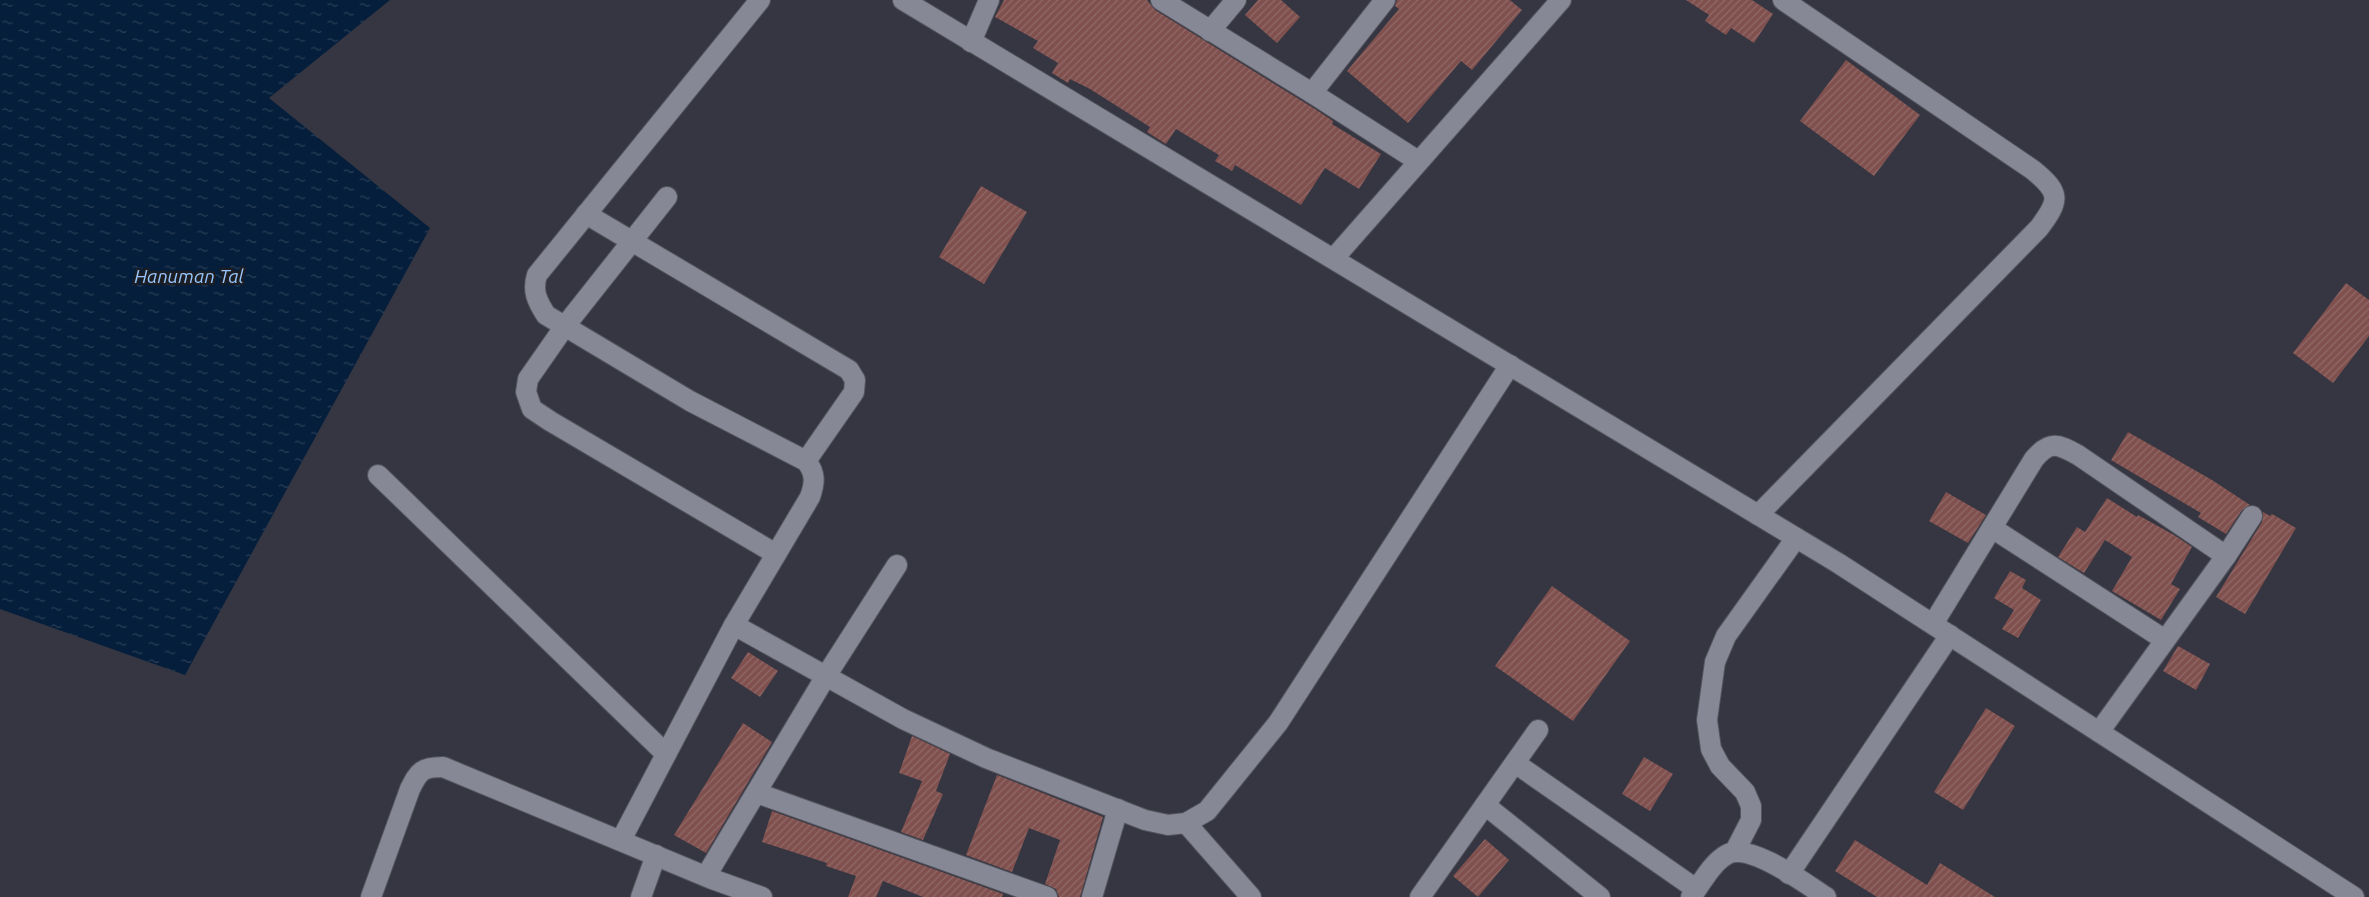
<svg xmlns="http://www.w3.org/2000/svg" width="2369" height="897" viewBox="0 0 2369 897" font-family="Ubuntu,sans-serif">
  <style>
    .water { fill: url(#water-ripples) }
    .building { fill: url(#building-hatch) }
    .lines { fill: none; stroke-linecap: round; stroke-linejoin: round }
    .minor-casing { stroke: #53545e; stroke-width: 22 }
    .minor { stroke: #868895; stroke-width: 20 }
    .labels { text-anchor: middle; stroke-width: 4.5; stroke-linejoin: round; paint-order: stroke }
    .water-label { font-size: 19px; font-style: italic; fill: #96c4fc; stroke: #1d1e23 }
  </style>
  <defs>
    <pattern id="water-ripples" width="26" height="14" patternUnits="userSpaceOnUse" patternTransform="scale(1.25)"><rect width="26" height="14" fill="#051e3b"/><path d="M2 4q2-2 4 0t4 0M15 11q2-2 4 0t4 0" fill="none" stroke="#2a3f58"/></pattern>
    <pattern id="building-hatch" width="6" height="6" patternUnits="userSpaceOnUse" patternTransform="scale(1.25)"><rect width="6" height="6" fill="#7f504e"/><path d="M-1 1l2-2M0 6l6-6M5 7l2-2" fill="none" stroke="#916a68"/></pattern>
  </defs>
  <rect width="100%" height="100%" fill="#353641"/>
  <path class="water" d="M0 0H390L269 98 430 228 185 675 0 609Z"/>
  <g class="building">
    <path d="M1004 0H1147L1155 10 1315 109 1333 121 1332 124 1381 154 1359 189 1325 168 1301 205 1235 165 1232 171 1215 161 1219 155 1176 129 1166 144 1147 132 1150 127 1090 89 1070 79 1068 83 1052 73 1058 63 1033 48 1038 41 995 17Z"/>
    <path d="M1258 0H1281L1300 17 1277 43 1245 15Z"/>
    <path d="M1397 0H1510L1522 10 1472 70 1461 61 1408 123 1347 71 1399 9 1395 6Z"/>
    <path d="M1686 0H1752L1773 14 1754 43 1731 28 1726 35 1705 21 1709 15Z"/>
    <path d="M1846 60 1920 115 1874 176 1800 121Z"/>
    <path d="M981 186 1027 212 984 284 939 257Z"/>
    <path d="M2346 283 2369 300V336L2333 383 2293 353Z"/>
    <path d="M2128 432 2212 480 2250 505 2242 510 2226 534 2198 517 2201 513 2111 460Z"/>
    <path d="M1946 492 1986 515 1968 543 1929 521Z"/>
    <path d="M2107 498 2137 517 2138 515 2174 535 2192 547 2171 584 2180 589 2161 620 2112 591 2132 557 2105 540 2084 573 2058 557 2077 527 2085 532Z"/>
    <path d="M2263 512 2270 516 2272 514 2296 528 2245 614 2216 597 2262 522Z"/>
    <path d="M2010 571 2026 580 2022 588 2041 600 2018 638 2002 629 2014 610 1994 598Z"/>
    <path d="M1552 586 1630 641 1573 721 1495 666Z"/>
    <path d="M2178 646 2210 664 2196 690 2163 671Z"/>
    <path d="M748 652 778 671 760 697 731 678Z"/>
    <path d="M1986 708 2015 726 1963 810 1934 792Z"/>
    <path d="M743 723 772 742 706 853 674 835Z"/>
    <path d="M912 736 950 754 936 791 943 794 923 840 901 832 922 781 899 773Z"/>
    <path d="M1644 757 1673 774 1650 811 1622 794Z"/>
    <path d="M997 775 1103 817 1080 897H1059L1056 889 1045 884 1060 840 1029 828 1012 872 966 855Z"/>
    <path d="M772 811 1003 894 1002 897H923L883 881 876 897H848L856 876 826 866 827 863 762 842Z"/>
    <path d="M1485 839 1509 860 1478 897 1453 876Z"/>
    <path d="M1855 840 1927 885 1940 863 1995 897H1877L1835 871Z"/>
  </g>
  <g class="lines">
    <g class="minor-casing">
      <g id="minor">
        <path d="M903 0 1838 563 2354 897"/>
        <path d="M1161 0 1312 93 1418 161"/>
        <path d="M1210 31 1236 0"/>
        <path d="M971 42 989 0"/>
        <path d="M1312 93 1385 0"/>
        <path d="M667 197 565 326 528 379 526 392 532 409 550 421 776 554"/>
        <path d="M586 214 849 370 855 380 854 392 806 461"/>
        <path d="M1334 258 1561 0"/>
        <path d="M378 475 666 754"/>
        <path d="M1758 515 2039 228C2060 200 2061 193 2033 170L1783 0"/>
        <path d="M1992 528 2165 640"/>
        <path d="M1933 624 2034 459C2050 440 2058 444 2078 455L2226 556"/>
        <path d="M734 625 903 719 986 758 1145 820 1168 825 1186 823 1207 811 1278 723 1510 365"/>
        <path d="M2099 732 2226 556 2252 516"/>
        <path d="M1515 763 1696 889"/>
        <path d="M757 793 1047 897"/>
        <path d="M1485 805 1600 897"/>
        <path d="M1186 823 1251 897"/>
        <path d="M621 840 734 625 810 497C815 483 816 473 806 461L690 401 546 315C537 301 532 291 537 275L760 0"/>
        <path d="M1735 851 1751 820V806L1745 792 1720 766 1711 749 1707 720 1715 662 1726 636 1796 538"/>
        <path d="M1789 874 1950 635"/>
        <path d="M706 876 826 676 897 565"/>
        <path d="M371 897 410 789C419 771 422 767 443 767L712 879 762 897"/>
        <path d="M641 897 656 855"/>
        <path d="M1092 897 1118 809"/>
        <path d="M1420 897 1538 730"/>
        <path d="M1691 897C1701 884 1711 864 1726 855 1749 841 1806 884 1826 897"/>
      </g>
    </g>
    <use href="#minor" class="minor"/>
  </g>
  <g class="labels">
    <g class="water-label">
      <text x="189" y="283">Hanuman Tal</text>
    </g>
  </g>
</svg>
